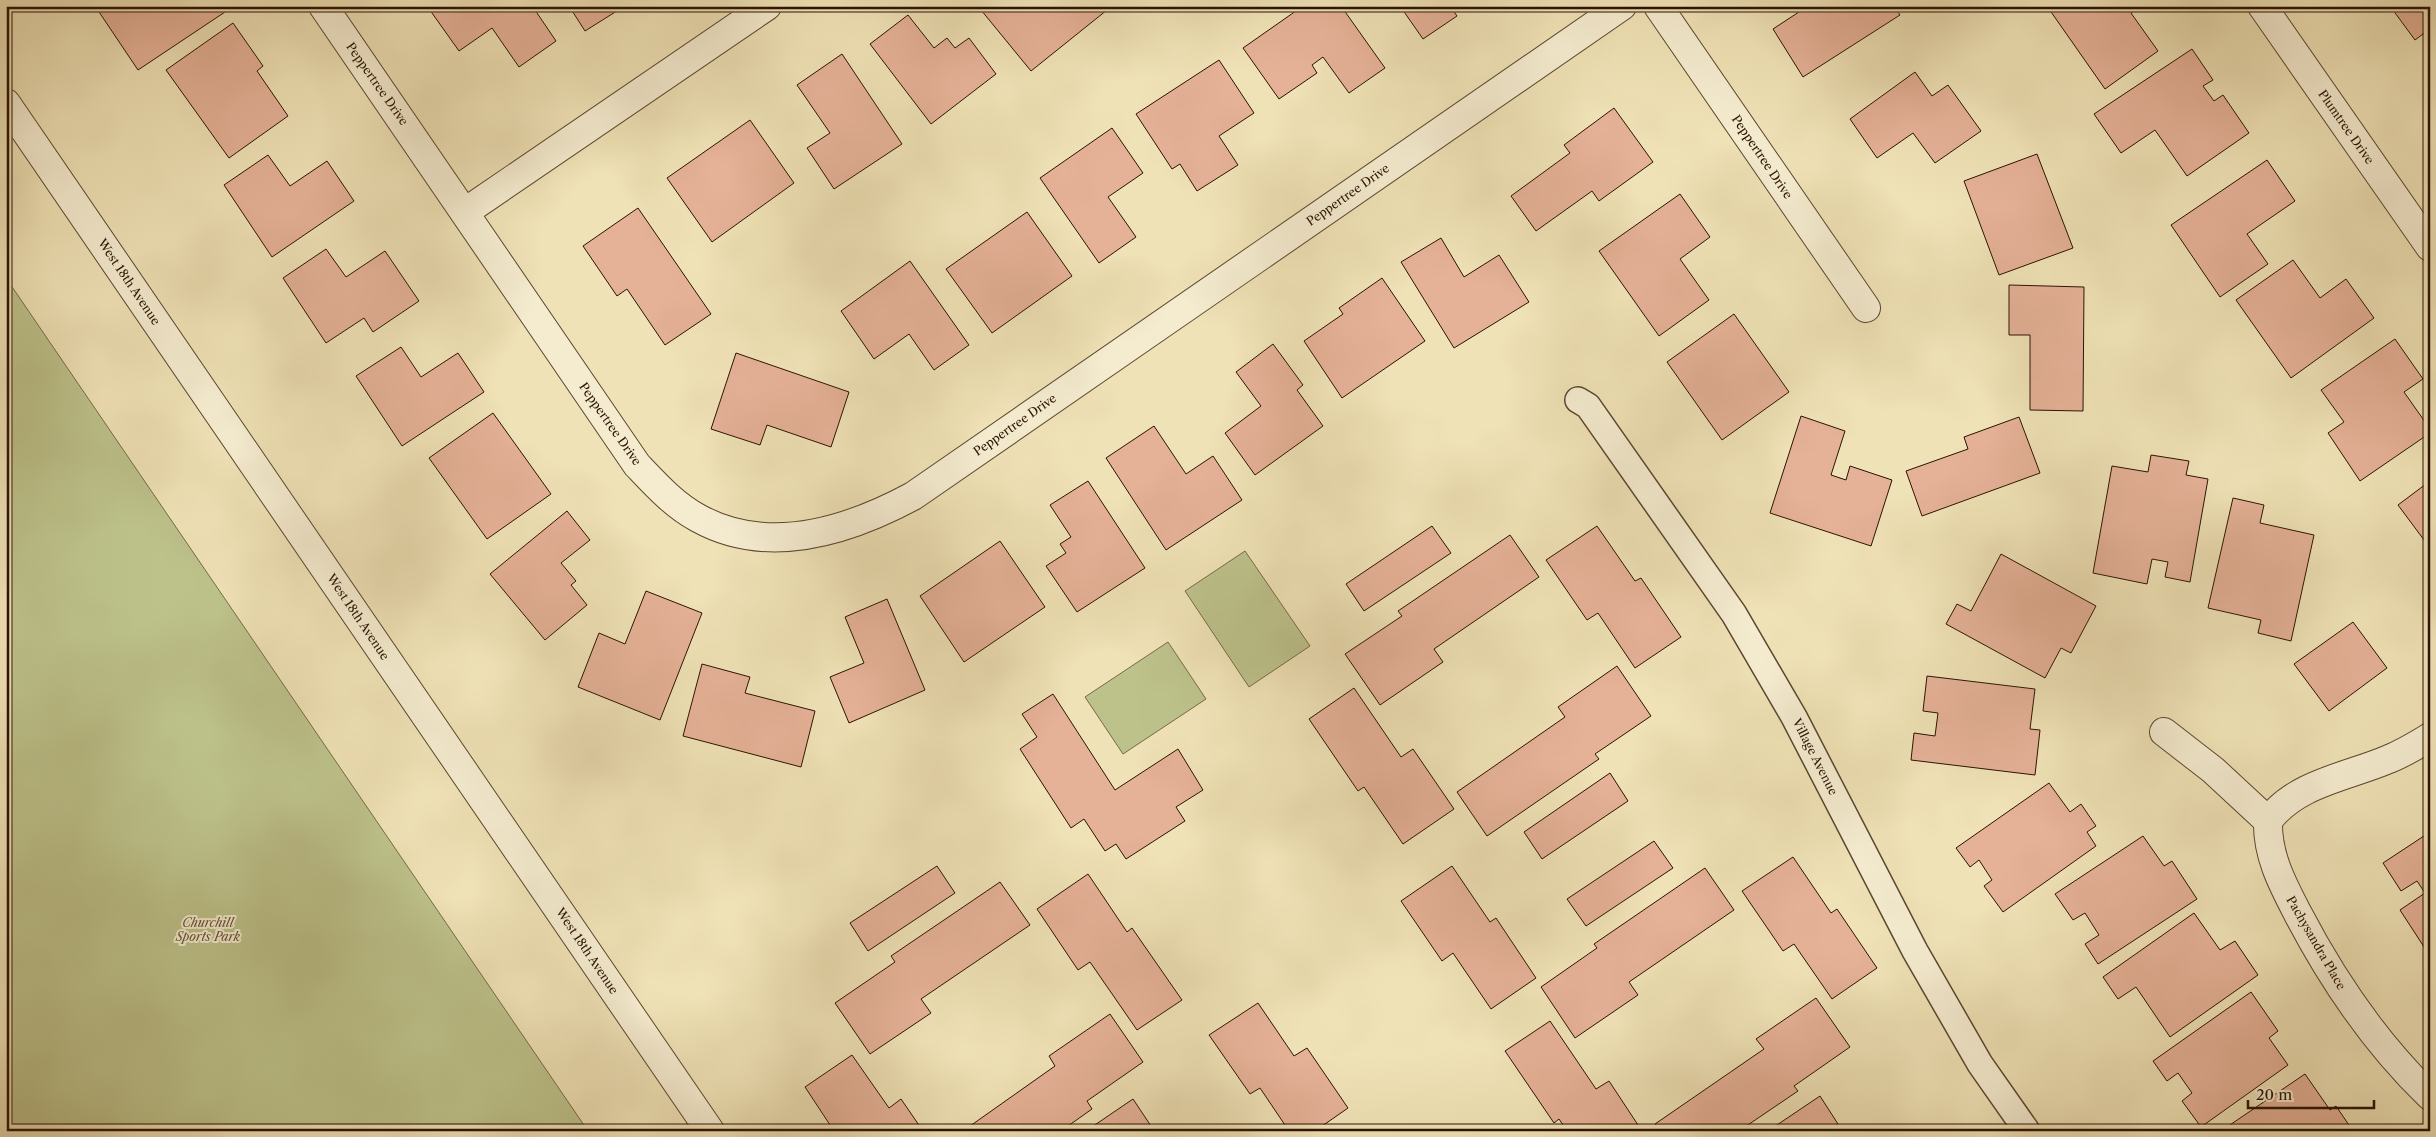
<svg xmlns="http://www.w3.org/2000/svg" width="2436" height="1137" viewBox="0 0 2436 1137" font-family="'Libre Caslon Text',serif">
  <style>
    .park { fill: #bdc28b; stroke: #746a46 }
    .building { fill: #e5b197; stroke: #2a1302 }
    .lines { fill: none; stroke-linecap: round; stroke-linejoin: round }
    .service-casing { stroke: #5b472f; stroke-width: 28 }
    .minor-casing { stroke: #5b472f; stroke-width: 30 }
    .tertiary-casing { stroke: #5b472f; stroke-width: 30 }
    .service { stroke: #f5ecd0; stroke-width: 25 }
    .minor { stroke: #f5ecd0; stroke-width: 28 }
    .tertiary { stroke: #f5ecd0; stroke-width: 28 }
    .labels { text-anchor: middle; stroke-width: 4; stroke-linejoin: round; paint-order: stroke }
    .street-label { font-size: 12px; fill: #2a1302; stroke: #f5ecd0 }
    .park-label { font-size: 12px; font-style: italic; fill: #5d5032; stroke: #f5ecd0 }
  </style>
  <rect width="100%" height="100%" fill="#efe2b6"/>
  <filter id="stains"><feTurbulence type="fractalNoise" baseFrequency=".004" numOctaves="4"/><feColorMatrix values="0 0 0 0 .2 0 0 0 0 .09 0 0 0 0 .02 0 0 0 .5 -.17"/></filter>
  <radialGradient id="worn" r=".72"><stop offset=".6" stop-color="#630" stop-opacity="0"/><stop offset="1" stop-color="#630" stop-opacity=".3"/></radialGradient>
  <g class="park">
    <path d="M6 278 588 1131H6Z"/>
    <path d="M1245 551 1310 646 1249 687 1185 591Z"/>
    <path d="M1168 642 1206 699 1123 754 1085 697Z"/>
  </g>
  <g class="building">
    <path d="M95 6H221L225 12 138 70Z"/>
    <path d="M427 6H540L535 10 556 41 519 67 492 28 459 51Z"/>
    <path d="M569 6H618L620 9 585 31Z"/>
    <path d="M986 6H1112L1031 71 981 10Z"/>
    <path d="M1303 6H1341L1385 68 1349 93 1323 57 1312 65 1317 73 1279 99 1243 48Z"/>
    <path d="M1400 6H1450L1457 16 1423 39Z"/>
    <path d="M1808 6H1894L1900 15 1803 77 1773 29Z"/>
    <path d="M2053 6H2141L2131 13 2158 51 2105 89 2049 9Z"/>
    <path d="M2390 6H2430V35L2427 31 2415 40Z"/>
    <path d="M908 15 934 48 947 38 955 48 969 38 996 74 931 124 870 44Z"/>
    <path d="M233 23 263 66 257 71 288 116 229 158 166 70Z"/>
    <path d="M2192 49 2213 80 2203 86 2214 101 2223 95 2249 133 2187 176 2155 130 2121 153 2094 114Z"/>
    <path d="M842 54 902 144 834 189 807 148 830 133 797 85Z"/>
    <path d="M1219 60 1254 113 1219 136 1238 165 1197 191 1180 164 1172 169 1136 114Z"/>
    <path d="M1915 72 1932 96 1948 85 1981 131 1935 163 1913 133 1877 158 1850 119Z"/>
    <path d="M1614 108 1653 162 1599 201 1592 191 1536 231 1511 196 1570 153 1564 145Z"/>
    <path d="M750 120 794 183 712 242 667 178Z"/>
    <path d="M1112 128 1143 173 1108 197 1136 237 1099 263 1040 178Z"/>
    <path d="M2037 154 2073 248 1999 275 1964 181Z"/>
    <path d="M268 155 290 186 327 161 354 201 272 257 224 185Z"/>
    <path d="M2267 160 2295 201 2247 234 2268 264 2220 297 2171 225Z"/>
    <path d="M1680 194 1710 237 1680 259 1709 300 1659 336 1599 251Z"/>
    <path d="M638 208 711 314 665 345 627 289 617 296 583 246Z"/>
    <path d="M1027 212 1072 276 992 333 946 269Z"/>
    <path d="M1441 238 1464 277 1499 255 1529 302 1454 348 1401 262Z"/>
    <path d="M326 249 346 277 385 251 419 301 373 332 364 318 326 343 283 278Z"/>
    <path d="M2293 260 2320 298 2346 279 2374 318 2291 378 2236 300Z"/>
    <path d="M910 261 969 345 934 370 909 334 874 359 841 311Z"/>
    <path d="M1382 278 1425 341 1342 398 1304 341 1343 314 1339 308Z"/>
    <path d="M2009 285 2084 287 2083 411 2030 410V335H2009Z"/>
    <path d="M1734 314 1789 392 1722 440 1667 362Z"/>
    <path d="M2395 339 2423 379 2404 392 2430 429V433L2360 481 2328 433 2344 422 2321 390Z"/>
    <path d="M1273 344 1303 385 1297 390 1323 426 1255 475 1225 433 1261 406 1236 372Z"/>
    <path d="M401 347 421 377 458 353 484 392 402 446 356 376Z"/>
    <path d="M736 353 849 392 831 447 767 425 760 445 711 429Z"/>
    <path d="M493 413 551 494 487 539 429 458Z"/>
    <path d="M1801 416 1845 431 1831 475 1846 480 1850 466 1892 480 1871 546 1770 513Z"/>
    <path d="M2019 417 2040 473 1922 516 1906 471 1968 449 1964 437Z"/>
    <path d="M1154 426 1186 474 1213 456 1242 500 1166 550 1106 458Z"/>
    <path d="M2151 455 2189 461 2186 475 2208 479 2190 582 2165 577 2168 562 2152 559 2147 584 2093 573 2112 466 2148 472Z"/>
    <path d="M1088 481 1145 568 1077 612 1046 566 1066 553 1060 544 1071 537 1050 505Z"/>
    <path d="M2430 481V548L2398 505Z"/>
    <path d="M2233 498 2264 505 2260 523 2314 535 2291 641 2258 633 2261 620 2208 608Z"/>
    <path d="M567 511 590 540 561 563 576 581 571 585 587 605 545 640 490 574Z"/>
    <path d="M1432 526 1451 553 1364 611 1346 584Z"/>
    <path d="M1597 526 1635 581 1641 578 1681 637 1635 668 1598 613 1587 620 1546 560Z"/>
    <path d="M1510 535 1539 577 1434 649 1443 662 1380 705 1345 654 1402 616 1398 611Z"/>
    <path d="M1000 541 1045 607 964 662 920 596Z"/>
    <path d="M2001 554 2096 606 2071 653 2061 648 2045 678 1946 624 1957 604 1971 611Z"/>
    <path d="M646 591 702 613 660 720 578 687 599 633 625 644Z"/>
    <path d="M887 599 925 690 849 723 830 677 864 663 845 617Z"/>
    <path d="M2353 622 2387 668 2329 711 2294 664Z"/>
    <path d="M702 664 750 677 745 693 815 711 801 767 683 736Z"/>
    <path d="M1617 666 1651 716 1595 754 1599 759 1487 836 1457 792 1565 717 1558 707Z"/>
    <path d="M1927 676 2035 689 2030 729 2040 730 2035 775 1911 760 1914 733 1935 736 1938 713 1923 711Z"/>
    <path d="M1354 688 1401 757 1413 749 1454 809 1403 844 1364 787 1358 791 1309 719Z"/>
    <path d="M1053 694 1115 790 1178 749 1203 790 1176 807 1185 821 1126 859 1116 844 1105 851 1084 819 1071 828 1020 749 1037 737 1022 714Z"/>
    <path d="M1610 773 1628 801 1542 859 1524 832Z"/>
    <path d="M2049 783 2070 812 2081 804 2096 826 2087 832 2096 846 2003 912 1984 886 1992 880 1979 860 1970 867 1956 848Z"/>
    <path d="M2430 832V948L2426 950 2400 910 2425 893 2417 881 2401 891 2383 863Z"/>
    <path d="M2143 836 2164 866 2172 861 2197 899 2098 964 2085 944 2099 935 2085 913 2073 920 2055 894Z"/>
    <path d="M1654 841 1673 868 1586 926 1567 899Z"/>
    <path d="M1793 857 1831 913 1837 909 1877 968 1832 999 1794 944 1783 951 1742 891Z"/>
    <path d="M937 866 955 893 868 951 850 923Z"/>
    <path d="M1452 866 1490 922 1496 918 1536 978 1491 1009 1453 953 1442 961 1401 901Z"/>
    <path d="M1705 868 1734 910 1629 982 1638 995 1575 1038 1541 987 1597 948 1594 944Z"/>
    <path d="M1088 874 1127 932 1132 928 1182 1000 1137 1030 1090 962 1078 970 1037 909Z"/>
    <path d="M1000 882 1030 925 921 999 931 1013 870 1054 835 1003 895 962 891 956Z"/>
    <path d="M2194 913 2220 950 2235 941 2258 975 2170 1037 2136 987 2118 999 2103 977Z"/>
    <path d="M2251 992 2278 1031 2269 1038 2288 1065 2201 1127 2182 1101 2192 1093 2178 1073 2167 1081 2153 1061Z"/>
    <path d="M1816 998 1850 1047 1794 1086 1798 1091 1739 1131H1660L1655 1124 1764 1049 1756 1039Z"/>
    <path d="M1258 1003 1294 1056 1307 1048 1348 1108 1315 1131H1289L1260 1088 1250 1094 1209 1035Z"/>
    <path d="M1110 1014 1143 1062 1087 1101 1092 1109 1061 1131H963L1055 1066 1049 1056Z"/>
    <path d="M1550 1021 1596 1089 1609 1081 1642 1131H1567L1559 1119 1554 1123 1505 1051Z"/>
    <path d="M852 1055 889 1108 901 1099 923 1131H834L805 1087Z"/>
    <path d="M2305 1074 2330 1110 2336 1106 2353 1131H2221Z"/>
    <path d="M1820 1096 1838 1124 1827 1131H1768Z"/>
    <path d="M1133 1099 1151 1126 1144 1131H1086Z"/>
  </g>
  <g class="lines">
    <g class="service-casing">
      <path id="service" d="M1578 400 1588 406 1734 614 1794 717 1915 951 1980 1064 2027 1131"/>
    </g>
    <g class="minor-casing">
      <g id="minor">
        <path d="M323 6 637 465C656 485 674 505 698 518 768 557 848 531 913 496L1622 6"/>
        <path d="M1658 6 1866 308"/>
        <path d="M2262 6 2430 247"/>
        <path d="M465 212 767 6"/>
        <path d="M2164 732 2213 770 2268 821C2267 856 2283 885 2298 914 2333 981 2376 1044 2430 1096"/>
        <path d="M2268 821C2296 783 2347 777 2389 759 2404 753 2417 745 2430 737"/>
      </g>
    </g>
    <g class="tertiary-casing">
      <path id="tertiary" d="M6 103 710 1131"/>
    </g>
    <use href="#service" class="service"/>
    <use href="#minor" class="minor"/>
    <use href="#tertiary" class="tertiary"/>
  </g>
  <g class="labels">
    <g class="street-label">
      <text transform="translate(377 84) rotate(55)" y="4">Peppertree Drive</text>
      <text transform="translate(2346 127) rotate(55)" y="4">Plumtree Drive</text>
      <text transform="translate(1762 157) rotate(56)" y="4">Peppertree Drive</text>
      <text transform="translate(1348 195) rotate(-35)" y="4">Peppertree Drive</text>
      <text transform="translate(129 282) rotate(56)" y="4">West 18th Avenue</text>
      <text transform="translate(610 424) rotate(55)" y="4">Peppertree Drive</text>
      <text transform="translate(1015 425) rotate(-35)" y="4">Peppertree Drive</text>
      <text transform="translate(358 617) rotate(56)" y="4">West 18th Avenue</text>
      <text transform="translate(1815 757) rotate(63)" y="4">Village Avenue</text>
      <text transform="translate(2316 943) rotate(60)" y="4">Pachysandra Place</text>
      <text transform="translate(587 951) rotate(56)" y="4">West 18th Avenue</text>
    </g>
    <g class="park-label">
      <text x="208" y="927">Churchill<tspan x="208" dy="14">Sports Park</tspan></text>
    </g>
  </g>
  <rect width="2436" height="1137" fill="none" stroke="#efe2b6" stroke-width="25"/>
  <rect x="8" y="8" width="2421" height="1122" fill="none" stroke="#2a1302" stroke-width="2.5"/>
  <rect x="12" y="12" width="2411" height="1112" fill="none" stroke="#2a1302"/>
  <path d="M2248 1100v8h126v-8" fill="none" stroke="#2a1302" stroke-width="2.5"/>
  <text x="2256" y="1100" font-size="15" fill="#2a1302" stroke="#f5ecd0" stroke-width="4" paint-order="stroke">20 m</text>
  <rect width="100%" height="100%" filter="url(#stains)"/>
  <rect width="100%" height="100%" fill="url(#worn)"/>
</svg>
